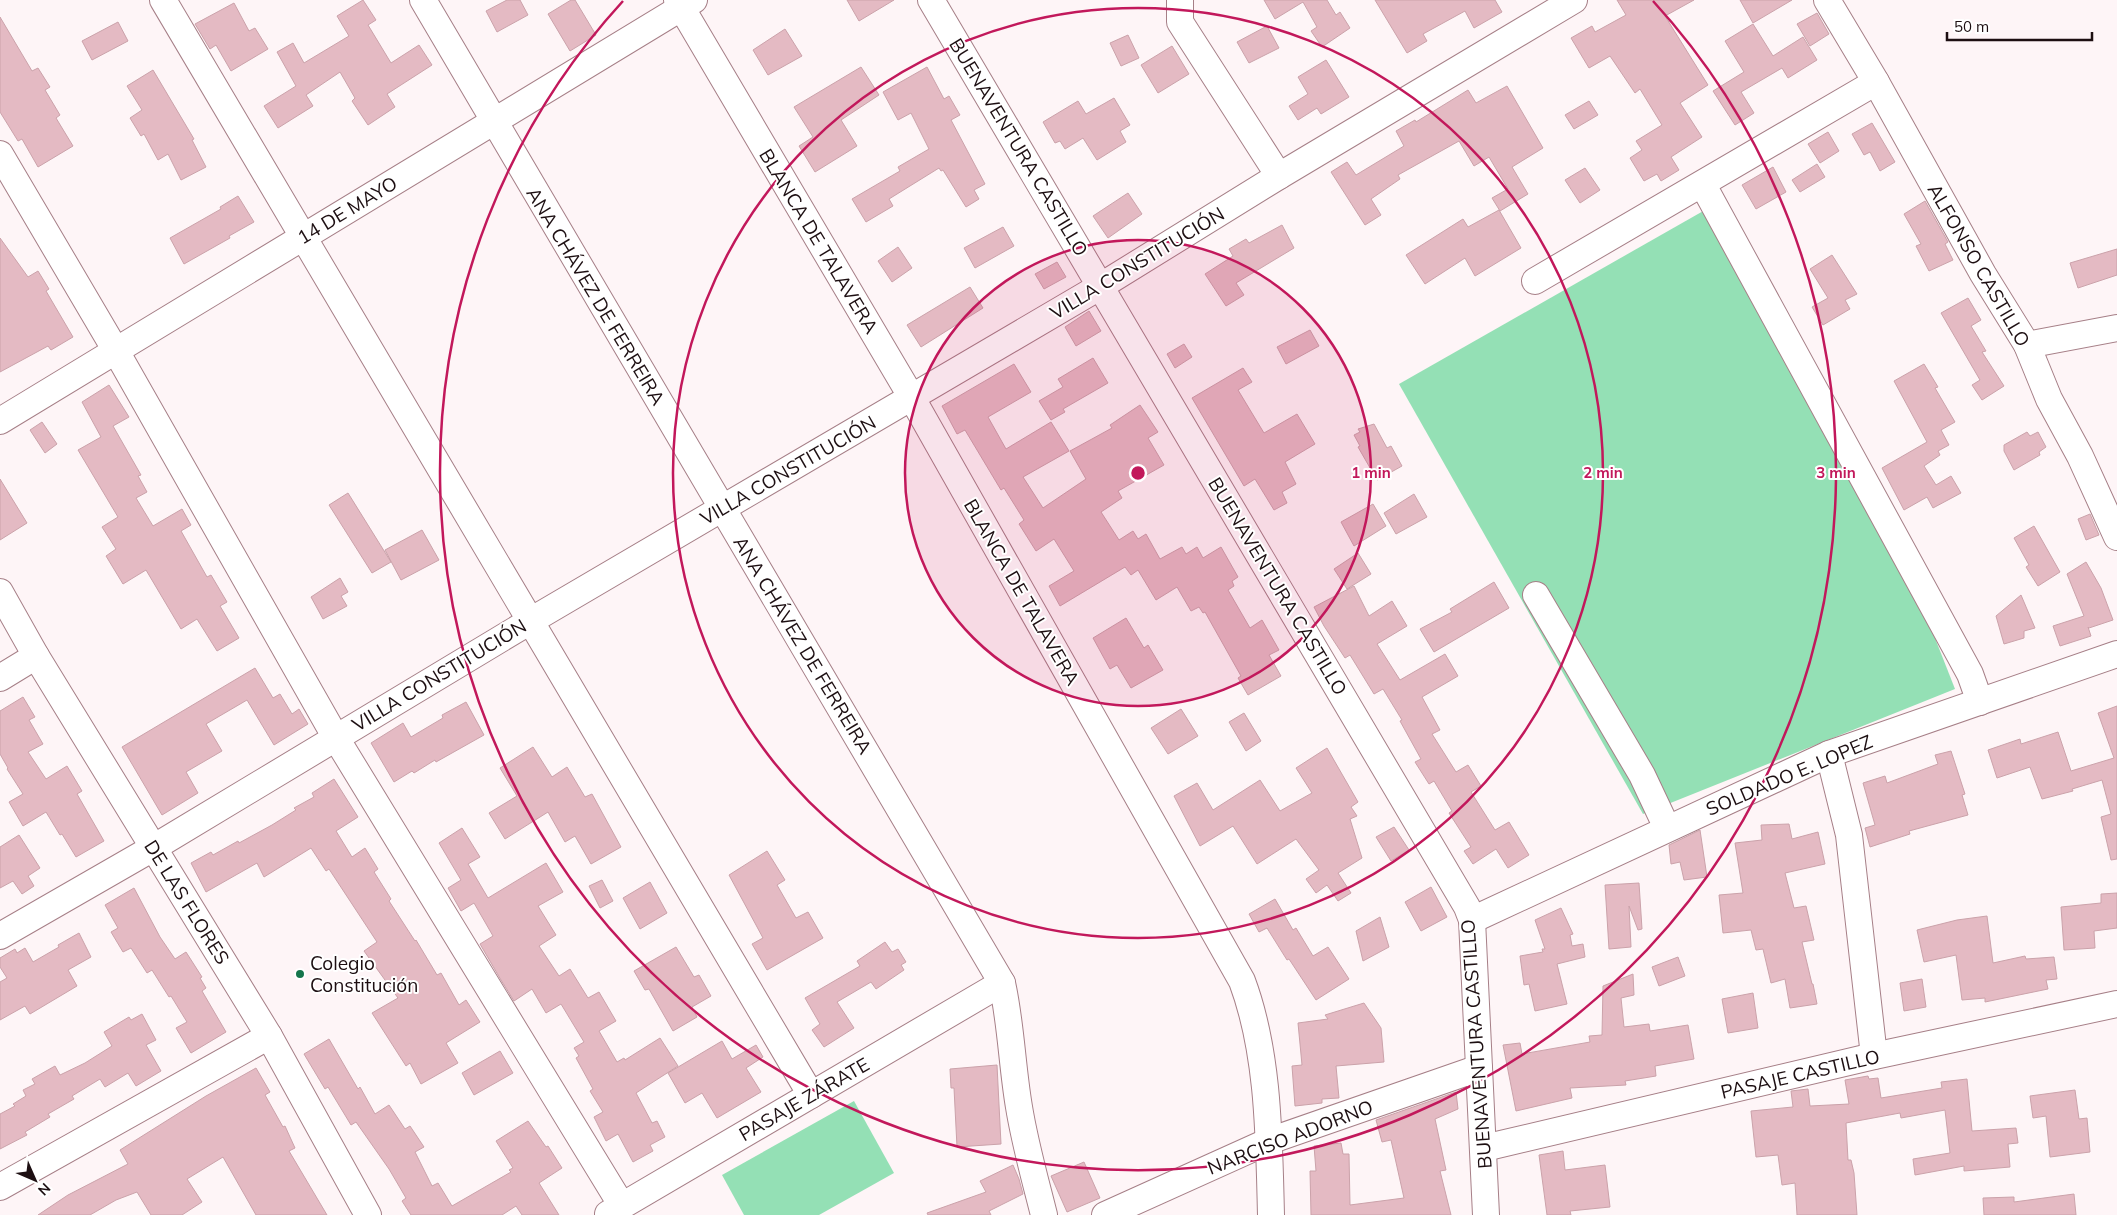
<svg xmlns="http://www.w3.org/2000/svg" width="2117" height="1215" viewBox="0 0 2117 1215" font-family="Mulish,sans-serif">
  <style>
    .green { fill: #94e0b5 }
    .building { fill: #e4bac3; stroke: #cba2aa }
    .lines { fill: none; stroke-linecap: round; stroke-linejoin: round }
    .minor-casing { stroke: #a67f87; stroke-width: 28 }
    .minor { stroke: #fff; stroke-width: 26 }
    .ring { fill: none; stroke: #c2185b; stroke-width: 2.5 }
    .poi-dot { fill: #15754c; stroke: #fff; stroke-width: 2 }
    .labels { text-anchor: middle; stroke-width: 4; stroke-linejoin: round; paint-order: stroke }
    .street-label { font-size: 19px; fill: #1d0f12; stroke: #fff }
    .poi-label { font-size: 19px; fill: #1d0f12; stroke: #fff; text-anchor: start }
    .centre { fill: #c2185b; stroke: #fff; stroke-width: 2.5 }
    .ring-label { font-size: 15px; text-anchor: middle; font-weight: bold; fill: #c2185b; stroke: #fff; stroke-width: 4; stroke-linejoin: round; paint-order: stroke }
  </style>
  <rect width="100%" height="100%" fill="#fef5f7"/>
  <g class="green">
    <path d="M1705 210 1922 605 1955 689 1643 814 1399 384Z"/>
    <path d="M854 1101 894 1173 819 1215H744L722 1175Z"/>
  </g>
  <g class="building">
    <path d="M363 0 376 20 368 25 391 63 419 45 432 65 387 94 395 107 368 125 352 101 355 98 340 72 306 95 313 106 278 128 264 106 296 86 277 52 293 43 304 63 349 36 337 16Z"/>
    <path d="M507 0H520L528 15 497 32 486 11Z"/>
    <path d="M571 0H575L596 35 570 51 548 14Z"/>
    <path d="M847 0H894L859 21Z"/>
    <path d="M1264 0H1327L1336 15 1340 12 1350 28 1322 47 1311 31 1317 27 1303 2 1275 19Z"/>
    <path d="M1375 0H1495L1502 12 1474 28 1465 11 1423 34 1427 41 1407 53Z"/>
    <path d="M1617 0H1694L1665 16 1708 85 1680 103 1702 137 1671 157 1679 170 1661 181 1657 174 1644 181 1630 158 1642 150 1636 141 1662 125 1640 89 1635 93 1610 56 1589 68 1571 38 1592 26 1595 32 1626 15Z"/>
    <path d="M1740 0H1792L1753 23Z"/>
    <path d="M234 3 249 31 255 28 268 49 231 71 216 45 210 49 195 24Z"/>
    <path d="M1817 13 1829 34 1810 46 1797 24Z"/>
    <path d="M0 17 32 71 38 68 50 87 45 90 60 115 56 118 73 146 38 167 22 139 18 141 0 112Z"/>
    <path d="M118 22 128 41 92 60 82 41Z"/>
    <path d="M1753 24 1773 56 1803 37 1817 60 1788 78 1782 68 1741 92 1754 113 1735 125 1713 91 1744 72 1725 41Z"/>
    <path d="M1267 26 1279 48 1249 63 1237 42Z"/>
    <path d="M785 29 802 56 768 75 753 50Z"/>
    <path d="M1128 35 1139 58 1121 66 1110 43Z"/>
    <path d="M1172 46 1189 74 1158 93 1141 65Z"/>
    <path d="M1326 60 1349 97 1321 114 1317 108 1298 120 1289 106 1308 94 1298 77Z"/>
    <path d="M861 67 879 95 841 120 857 146 815 172 799 146 813 137 794 107Z"/>
    <path d="M927 67 944 99 949 96 960 115 951 120 985 184 974 190 979 199 966 207 943 170 941 171 939 168 889 199 893 206 866 222 852 199 900 171 898 167 929 149 911 113 898 120 883 92Z"/>
    <path d="M153 70 194 139 192 140 206 167 181 180 168 154 158 160 144 134 141 136 130 118 142 110 127 86Z"/>
    <path d="M1507 86 1543 148 1512 167 1528 194 1500 211 1492 198 1508 189 1489 157 1474 166 1459 141 1398 175 1400 179 1371 199 1381 215 1365 225 1331 172 1347 162 1356 175 1404 146 1396 131 1415 120 1416 122 1468 90 1476 103Z"/>
    <path d="M1114 98 1130 125 1120 131 1126 142 1097 160 1083 138 1065 149 1060 141 1055 143 1043 122 1078 101 1086 114Z"/>
    <path d="M1589 101 1598 115 1574 129 1565 115Z"/>
    <path d="M1872 123 1895 162 1880 171 1870 152 1864 155 1852 134Z"/>
    <path d="M1828 132 1839 151 1820 163 1808 144Z"/>
    <path d="M1817 164 1825 177 1800 192 1792 180Z"/>
    <path d="M1773 167 1786 192 1756 209 1742 185Z"/>
    <path d="M1585 168 1600 190 1580 203 1565 180Z"/>
    <path d="M1128 193 1142 214 1108 238 1093 216Z"/>
    <path d="M238 196 254 222 229 236 230 238 184 264 170 238 221 209 220 207Z"/>
    <path d="M1925 201 1948 242 1945 244 1953 260 1929 271 1916 246 1921 244 1904 214Z"/>
    <path d="M1499 210 1521 248 1475 276 1465 258 1425 284 1406 255 1463 219 1468 227Z"/>
    <path d="M1282 225 1294 248 1236 283 1244 295 1226 306 1205 274 1233 256 1229 249 1246 239 1249 243Z"/>
    <path d="M1003 227 1014 246 975 268 964 248Z"/>
    <path d="M0 238 28 277 38 271 49 289 46 291 73 337 51 350 48 346 0 372Z"/>
    <path d="M898 247 912 268 892 282 878 261Z"/>
    <path d="M2117 249V275L2078 288 2070 263Z"/>
    <path d="M1832 255 1857 294 1845 300 1850 309 1823 325 1812 307 1828 298 1810 269Z"/>
    <path d="M1057 262 1066 277 1044 289 1035 274Z"/>
    <path d="M970 287 983 308 921 347 907 325Z"/>
    <path d="M1968 298 1981 320 1971 326 1986 351 1982 352 2004 386 1982 400 1972 385 1980 380 1941 313Z"/>
    <path d="M1089 311 1101 331 1076 346 1065 327Z"/>
    <path d="M1310 330 1319 346 1286 364 1277 347Z"/>
    <path d="M1184 344 1192 357 1175 368 1167 354Z"/>
    <path d="M1093 358 1108 383 1063 409 1065 412 1051 420 1039 401 1063 387 1058 379Z"/>
    <path d="M1014 364 1031 392 988 417 1006 449 1051 422 1069 451 1023 477 1043 508 1086 479 1070 451 1112 428 1110 425 1140 405 1158 432 1148 438 1164 465 1118 491 1122 498 1101 512 1119 540 1133 531 1138 539 1146 534 1160 559 1182 547 1186 554 1197 547 1203 558 1221 547 1238 577 1232 581 1234 586 1228 590 1250 628 1262 620 1279 650 1269 655 1281 676 1248 695 1238 678 1241 676 1205 612 1203 613 1199 607 1191 611 1177 587 1156 600 1138 570 1131 575 1125 567 1060 606 1049 586 1074 571 1054 539 1036 551 1019 524 1024 520 1004 488 1001 490 965 430 957 434 942 406Z"/>
    <path d="M1924 364 1938 387 1935 388 1955 422 1941 430 1949 445 1938 451 1940 455 1924 466 1936 485 1951 476 1961 493 1933 508 1927 497 1904 510 1882 468 1927 442 1894 381Z"/>
    <path d="M1243 368 1252 382 1238 390 1264 433 1297 414 1315 444 1285 462 1296 484 1282 492 1287 503 1274 510 1255 479 1244 486 1192 398Z"/>
    <path d="M109 385 129 417 113 426 141 475 138 476 147 492 136 498 153 526 182 509 191 525 181 531 207 577 211 575 227 602 220 606 239 638 217 651 197 619 181 629 146 570 123 584 106 556 116 549 102 527 118 517 78 450 101 437 82 402Z"/>
    <path d="M42 422 57 444 45 453 30 430Z"/>
    <path d="M1374 424 1387 448 1391 446 1402 466 1377 480 1358 447 1360 446 1354 435 1360 432 1358 429Z"/>
    <path d="M2027 432 2030 436 2038 432 2046 447 2039 452 2040 455 2014 470 2004 451V445Z"/>
    <path d="M0 479 27 523 0 540Z"/>
    <path d="M348 493 391 562 372 573 329 505Z"/>
    <path d="M1414 494 1427 517 1396 534 1384 513Z"/>
    <path d="M1373 504 1386 526 1354 546 1341 522Z"/>
    <path d="M2090 514 2099 535 2086 540 2078 519Z"/>
    <path d="M2034 526 2060 572 2038 586 2026 567 2029 565 2014 538Z"/>
    <path d="M422 530 439 560 401 580 385 550Z"/>
    <path d="M1358 553 1371 574 1347 589 1334 569Z"/>
    <path d="M2086 562 2101 588 2113 620 2089 628 2088 627 2091 636 2060 646 2053 626 2084 616 2067 574Z"/>
    <path d="M340 578 348 592 341 596 347 606 323 619 311 597Z"/>
    <path d="M1494 582 1509 608 1434 652 1420 629 1452 612 1450 609Z"/>
    <path d="M1354 586 1369 616 1392 601 1407 626 1377 644 1400 680 1445 654 1458 676 1422 697 1440 730 1432 734 1456 772 1468 765 1481 786 1471 792 1495 830 1509 822 1529 855 1508 868 1496 849 1473 864 1464 851 1471 847 1449 813 1452 811 1434 781 1429 784 1415 762 1421 759 1400 721 1402 720 1383 689 1374 694 1350 655 1345 658 1324 626 1314 607Z"/>
    <path d="M2021 595 2035 628 2024 631V638L2004 644 1996 616Z"/>
    <path d="M1126 618 1144 648 1148 645 1163 670 1131 688 1117 665 1110 669 1093 638Z"/>
    <path d="M255 668 273 698 280 694 292 714 299 709 308 724 274 745 247 700 206 724 222 751 186 772 198 793 162 815 122 747Z"/>
    <path d="M23 697 35 717 29 720 43 744 28 752 46 779 67 766 82 791 77 794 104 841 76 857 62 834 60 835 46 812 23 826 9 802 23 794 7 769 8 768 0 754V711Z"/>
    <path d="M466 702 484 735 436 762 435 760 414 773 412 771 394 782 371 743 403 723 411 737 443 718 442 715Z"/>
    <path d="M2117 706V859L2111 860 2101 817 2111 814 2102 780 2072 789 2073 791 2042 799 2030 767 1997 778 1988 750 2020 739 2021 744 2058 732 2071 771 2114 758 2098 713Z"/>
    <path d="M1181 709 1198 736 1168 754 1151 728Z"/>
    <path d="M1244 713 1261 741 1246 751 1229 722Z"/>
    <path d="M533 747 552 777 567 767 585 797 592 794 621 847 591 864 575 836 565 842 548 812 505 839 489 813 517 796 500 768Z"/>
    <path d="M1327 748 1358 802 1351 807 1357 816 1350 819 1362 858 1338 873 1351 893 1338 901 1327 885 1316 893 1306 879 1319 870 1296 839 1257 864 1233 826 1200 846 1174 796 1197 783 1213 810 1260 780 1280 811 1312 793 1296 768Z"/>
    <path d="M1951 751 1965 794 1962 795 1968 815 1909 831 1910 834 1870 847 1865 828 1875 825 1863 783 1885 776 1887 783 1938 764 1935 755Z"/>
    <path d="M334 779 358 817 336 831 352 857 365 848 378 869 374 872 391 899 389 901 415 941 416 940 437 975 441 973 459 1005 466 1000 480 1022 446 1043 458 1063 421 1084 410 1063 406 1066 372 1013 398 998 364 951 377 942 329 869 326 871 311 848 264 877 257 863 206 892 191 863 211 852 213 855 238 841 239 843 272 825 296 810 294 808 314 797 312 793Z"/>
    <path d="M1789 824 1792 839 1818 832 1825 864 1785 873 1794 908 1806 906 1814 940 1802 942 1812 984H1813L1817 1004 1790 1008 1785 979 1771 983 1763 949 1756 950 1751 930 1723 933 1719 895 1743 893 1735 843 1762 840 1761 825Z"/>
    <path d="M1394 827 1409 850 1391 861 1376 837Z"/>
    <path d="M462 828 480 857 468 864 488 898 546 863 563 892 538 906 556 935 539 946 559 976 570 969 588 998 599 992 616 1021 599 1031 617 1062 624 1058 625 1060 660 1038 678 1066 636 1093 652 1123 657 1121 665 1137 650 1145 653 1151 633 1162 618 1134 606 1141 594 1117 603 1112 590 1091 593 1089 576 1058 579 1056 574 1048 584 1042 561 1004 546 1013 532 989 514 1001 501 980 480 944 493 936 474 903 461 911 448 888 461 880 439 843Z"/>
    <path d="M1700 830 1707 877 1684 880 1680 862 1671 864 1669 845Z"/>
    <path d="M19 835 40 868 28 876 34 886 22 894 13 881 0 888V847Z"/>
    <path d="M767 851 785 880 777 885 796 918 808 912 823 938 767 970 752 944 763 938 729 875Z"/>
    <path d="M602 880 613 901 600 908 589 886Z"/>
    <path d="M650 882 667 913 640 929 623 898Z"/>
    <path d="M1639 883 1642 929 1638 930 1629 906 1631 947 1609 949 1605 885Z"/>
    <path d="M1431 887 1447 917 1421 931 1405 902Z"/>
    <path d="M134 888 160 937 175 959 186 952 202 977 200 978 206 988 202 991 226 1032 191 1053 176 1028 187 1022 171 996 169 997 152 970 147 973 131 948 123 952 111 932 118 928 105 905Z"/>
    <path d="M2117 893V928L2094 931 2095 948 2064 950 2061 907 2101 903V894Z"/>
    <path d="M1275 899 1293 930 1296 928 1313 956 1328 947 1349 979 1316 1000 1289 959 1287 960 1267 928 1259 932 1249 914Z"/>
    <path d="M1561 908 1573 934 1570 935 1572 946 1583 944 1585 957 1557 964 1567 1004 1535 1011 1529 984 1524 985 1520 956 1543 952 1542 949H1545L1535 920Z"/>
    <path d="M1987 916 1993 963 2025 956 2026 959 2054 957 2057 979 2046 980 2048 989 1985 1002V998L1962 1000 1956 955 1924 962 1917 930 1957 920Z"/>
    <path d="M1380 917 1389 947 1363 961 1356 931Z"/>
    <path d="M79 933 91 957 68 970 77 986 30 1014 25 1006 0 1020V982L7 978 0 967V958L15 949 17 953 25 948 33 962 59 947 58 945Z"/>
    <path d="M885 942 892 952 898 949 906 962 901 965 904 970 876 989 871 982 837 1002 854 1028 824 1047 812 1030 820 1024 805 998 860 966 857 961Z"/>
    <path d="M676 947 694 977 699 975 711 996 692 1007 697 1017 673 1031 649 989 645 990 634 971Z"/>
    <path d="M1678 957 1685 976 1659 986 1652 967Z"/>
    <path d="M1633 974 1634 995 1621 998 1624 1027 1649 1024 1650 1031 1688 1025 1694 1059 1655 1066 1656 1076 1625 1081 1626 1085 1570 1088 1572 1098 1516 1111 1503 1045 1520 1043 1522 1054 1590 1042 1589 1036 1602 1035 1603 986Z"/>
    <path d="M1922 979 1926 1007 1904 1011 1900 983Z"/>
    <path d="M1753 993 1758 1028 1728 1033 1722 999Z"/>
    <path d="M1364 1003 1381 1028 1384 1062 1336 1066 1339 1098 1322 1099V1103L1295 1106 1292 1066 1302 1065 1298 1023 1328 1019 1325 1015Z"/>
    <path d="M142 1014 156 1040 146 1045 161 1071 136 1086 128 1073 105 1087 100 1079 72 1096 74 1099 48 1114 50 1117 25 1132 27 1135 0 1149V1114L15 1106 13 1104 26 1096 23 1090 35 1084 32 1079 55 1066 60 1075 85 1063 112 1046 104 1032 129 1017 131 1020Z"/>
    <path d="M329 1039 358 1089 360 1087 375 1114 389 1105 405 1129 410 1126 424 1147 415 1152 432 1186 438 1183 452 1206 511 1172 509 1170 513 1168 496 1141 528 1121 546 1147 548 1146 562 1168 539 1183 559 1215H522L516 1206 502 1215H411L402 1201 406 1198 389 1169 356 1122 351 1125 328 1087 325 1089 304 1054Z"/>
    <path d="M722 1041 732 1059 756 1045 763 1057 746 1068 761 1092 717 1118 702 1093 685 1103 668 1073Z"/>
    <path d="M500 1051 513 1073 474 1095 462 1073Z"/>
    <path d="M997 1065 1001 1144 957 1147 954 1088H951L950 1069Z"/>
    <path d="M256 1068 270 1092 265 1095 283 1127 285 1126 295 1148 289 1151 327 1215H256L223 1157 187 1179 202 1202 182 1215H151L137 1192 116 1200 90 1215H38L68 1195 128 1164 120 1150 206 1096Z"/>
    <path d="M1868 1076 1869 1079 1878 1078 1881 1098 1942 1088 1941 1082 1967 1079 1972 1131 2016 1128 2018 1143 2008 1144 2010 1167 1964 1171V1166L1915 1175 1913 1159 1950 1153 1945 1110 1901 1118 1900 1113 1846 1123 1848 1160H1851L1854 1173 1857 1215H1797L1795 1183 1782 1185 1778 1155 1756 1157 1751 1111 1793 1107 1791 1091 1808 1089 1810 1106 1849 1104 1845 1080Z"/>
    <path d="M2075 1090 2079 1119 2087 1118 2090 1152 2050 1157 2046 1116 2033 1118 2030 1096Z"/>
    <path d="M1456 1092 1458 1109 1435 1119 1446 1170 1440 1171 1451 1215H1311L1310 1171H1316L1314 1146 1341 1143 1343 1154H1349L1350 1205 1404 1198 1391 1140 1382 1142 1376 1120Z"/>
    <path d="M1563 1151 1565 1170 1605 1165 1610 1207 1570 1211 1571 1215H1547L1539 1155Z"/>
    <path d="M1084 1162 1100 1198 1067 1212 1051 1176Z"/>
    <path d="M1013 1165 1019 1179 1023 1194 989 1211 991 1215H928L927 1213 986 1192 980 1181Z"/>
    <path d="M2074 1194 2076 1215H1984L1983 1198 2014 1197V1202Z"/>
  </g>
  <g class="lines">
    <g class="minor-casing">
      <g id="minor">
        <path d="M163 0 811 1095"/>
        <path d="M423 0 1002 983C1011 1023 1012 1066 1019 1107 1025 1144 1035 1179 1044 1215"/>
        <path d="M677 0 912 398 1242 981C1269 1053 1269 1139 1271 1215"/>
        <path d="M931 0 1467 907 1472 920 1486 1215"/>
        <path d="M1180 0V22L1279 176"/>
        <path d="M1827 0 1876 82 1983 274 2027 345 2049 399 2080 456 2117 537"/>
        <path d="M0 154 116 351 336 738 622 1206"/>
        <path d="M1703 185 1970 674 1980 702"/>
        <path d="M1535 281 1876 82"/>
        <path d="M2027 345 2117 328"/>
        <path d="M0 421 694 0"/>
        <path d="M0 592 36 656 269 1036 368 1215"/>
        <path d="M1536 595 1642 775 1667 828"/>
        <path d="M0 678 36 656"/>
        <path d="M1829 754 1849 835 1874 1056"/>
        <path d="M1472 920 1829 754 2117 654"/>
        <path d="M0 936 153 848 532 620 1101 286 1279 176 1574 0"/>
        <path d="M1484 1148 1874 1056 2117 1004"/>
        <path d="M0 1187 269 1036"/>
        <path d="M608 1214 1002 983"/>
        <path d="M1105 1215 1269 1141 1479 1068"/>
      </g>
    </g>
    <use href="#minor" class="minor"/>
  </g>
  <circle cx="1138" cy="473" r="233" fill="#c2185b" fill-opacity=".12"/>
  <g class="ring">
    <circle cx="1138" cy="473" r="233"/>
    <circle cx="1138" cy="473" r="465"/>
    <path d="M1653 1A698 698 0 1 1 623 1"/>
  </g>
  <circle class="poi-dot" cx="300" cy="974" r="5"/>
  <g class="labels">
    <g class="street-label">
      <text transform="translate(1019 147) rotate(59)" y="7">BUENAVENTURA CASTILLO</text>
      <text transform="translate(347 210) rotate(-31)" y="7">14 DE MAYO</text>
      <text transform="translate(819 241) rotate(59)" y="7">BLANCA DE TALAVERA</text>
      <text transform="translate(1137 263) rotate(-31)" y="7">VILLA CONSTITUCIÓN</text>
      <text transform="translate(1979 265) rotate(60)" y="7">ALFONSO CASTILLO</text>
      <text transform="translate(596 296) rotate(59)" y="7">ANA CHÁVEZ DE FERREIRA</text>
      <text transform="translate(788 470) rotate(-30)" y="7">VILLA CONSTITUCIÓN</text>
      <text transform="translate(1278 586) rotate(59)" y="7">BUENAVENTURA CASTILLO</text>
      <text transform="translate(1022 592) rotate(60)" y="7">BLANCA DE TALAVERA</text>
      <text transform="translate(803 645) rotate(59)" y="7">ANA CHÁVEZ DE FERREIRA</text>
      <text transform="translate(439 675) rotate(-31)" y="7">VILLA CONSTITUCIÓN</text>
      <text transform="translate(1789 775) rotate(-23)" y="7">SOLDADO E. LOPEZ</text>
      <text transform="translate(187 902) rotate(58)" y="7">DE LAS FLORES</text>
      <text transform="translate(1476 1044) rotate(-94)" y="7">BUENAVENTURA CASTILLO</text>
      <text transform="translate(1800 1074) rotate(-13)" y="7">PASAJE CASTILLO</text>
      <text transform="translate(804 1099) rotate(-30)" y="7">PASAJE ZÁRATE</text>
      <text transform="translate(1290 1137) rotate(-21)" y="7">NARCISO ADORNO</text>
    </g>
    <g class="poi-label">
      <text x="310" y="970">Colegio<tspan x="310" dy="22">Constitución</tspan></text>
    </g>
  </g>
  <circle cx="1138" cy="473" r="8" class="centre"/>
  <g class="ring-label">
    <text x="1371" y="478">1 min</text>
    <text x="1603" y="478">2 min</text>
    <text x="1836" y="478">3 min</text>
  </g>
  <g transform="translate(35 1180) rotate(135)" stroke="#ffffff" stroke-width="4" paint-order="stroke">
  <path d="M0-4L9 19L0 12L-9 19Z" fill="#1d0f12"/>
  <text y="-8" font-size="14" font-weight="bold" text-anchor="middle" fill="#1d0f12">N</text>
  </g>
  <path d="M1947 32v8h145v-8" fill="none" stroke="#1d0f12" stroke-width="2.5"/>
  <text x="1954" y="32" font-size="15" fill="#1d0f12" stroke="#ffffff" stroke-width="4" paint-order="stroke">50 m</text>
</svg>
